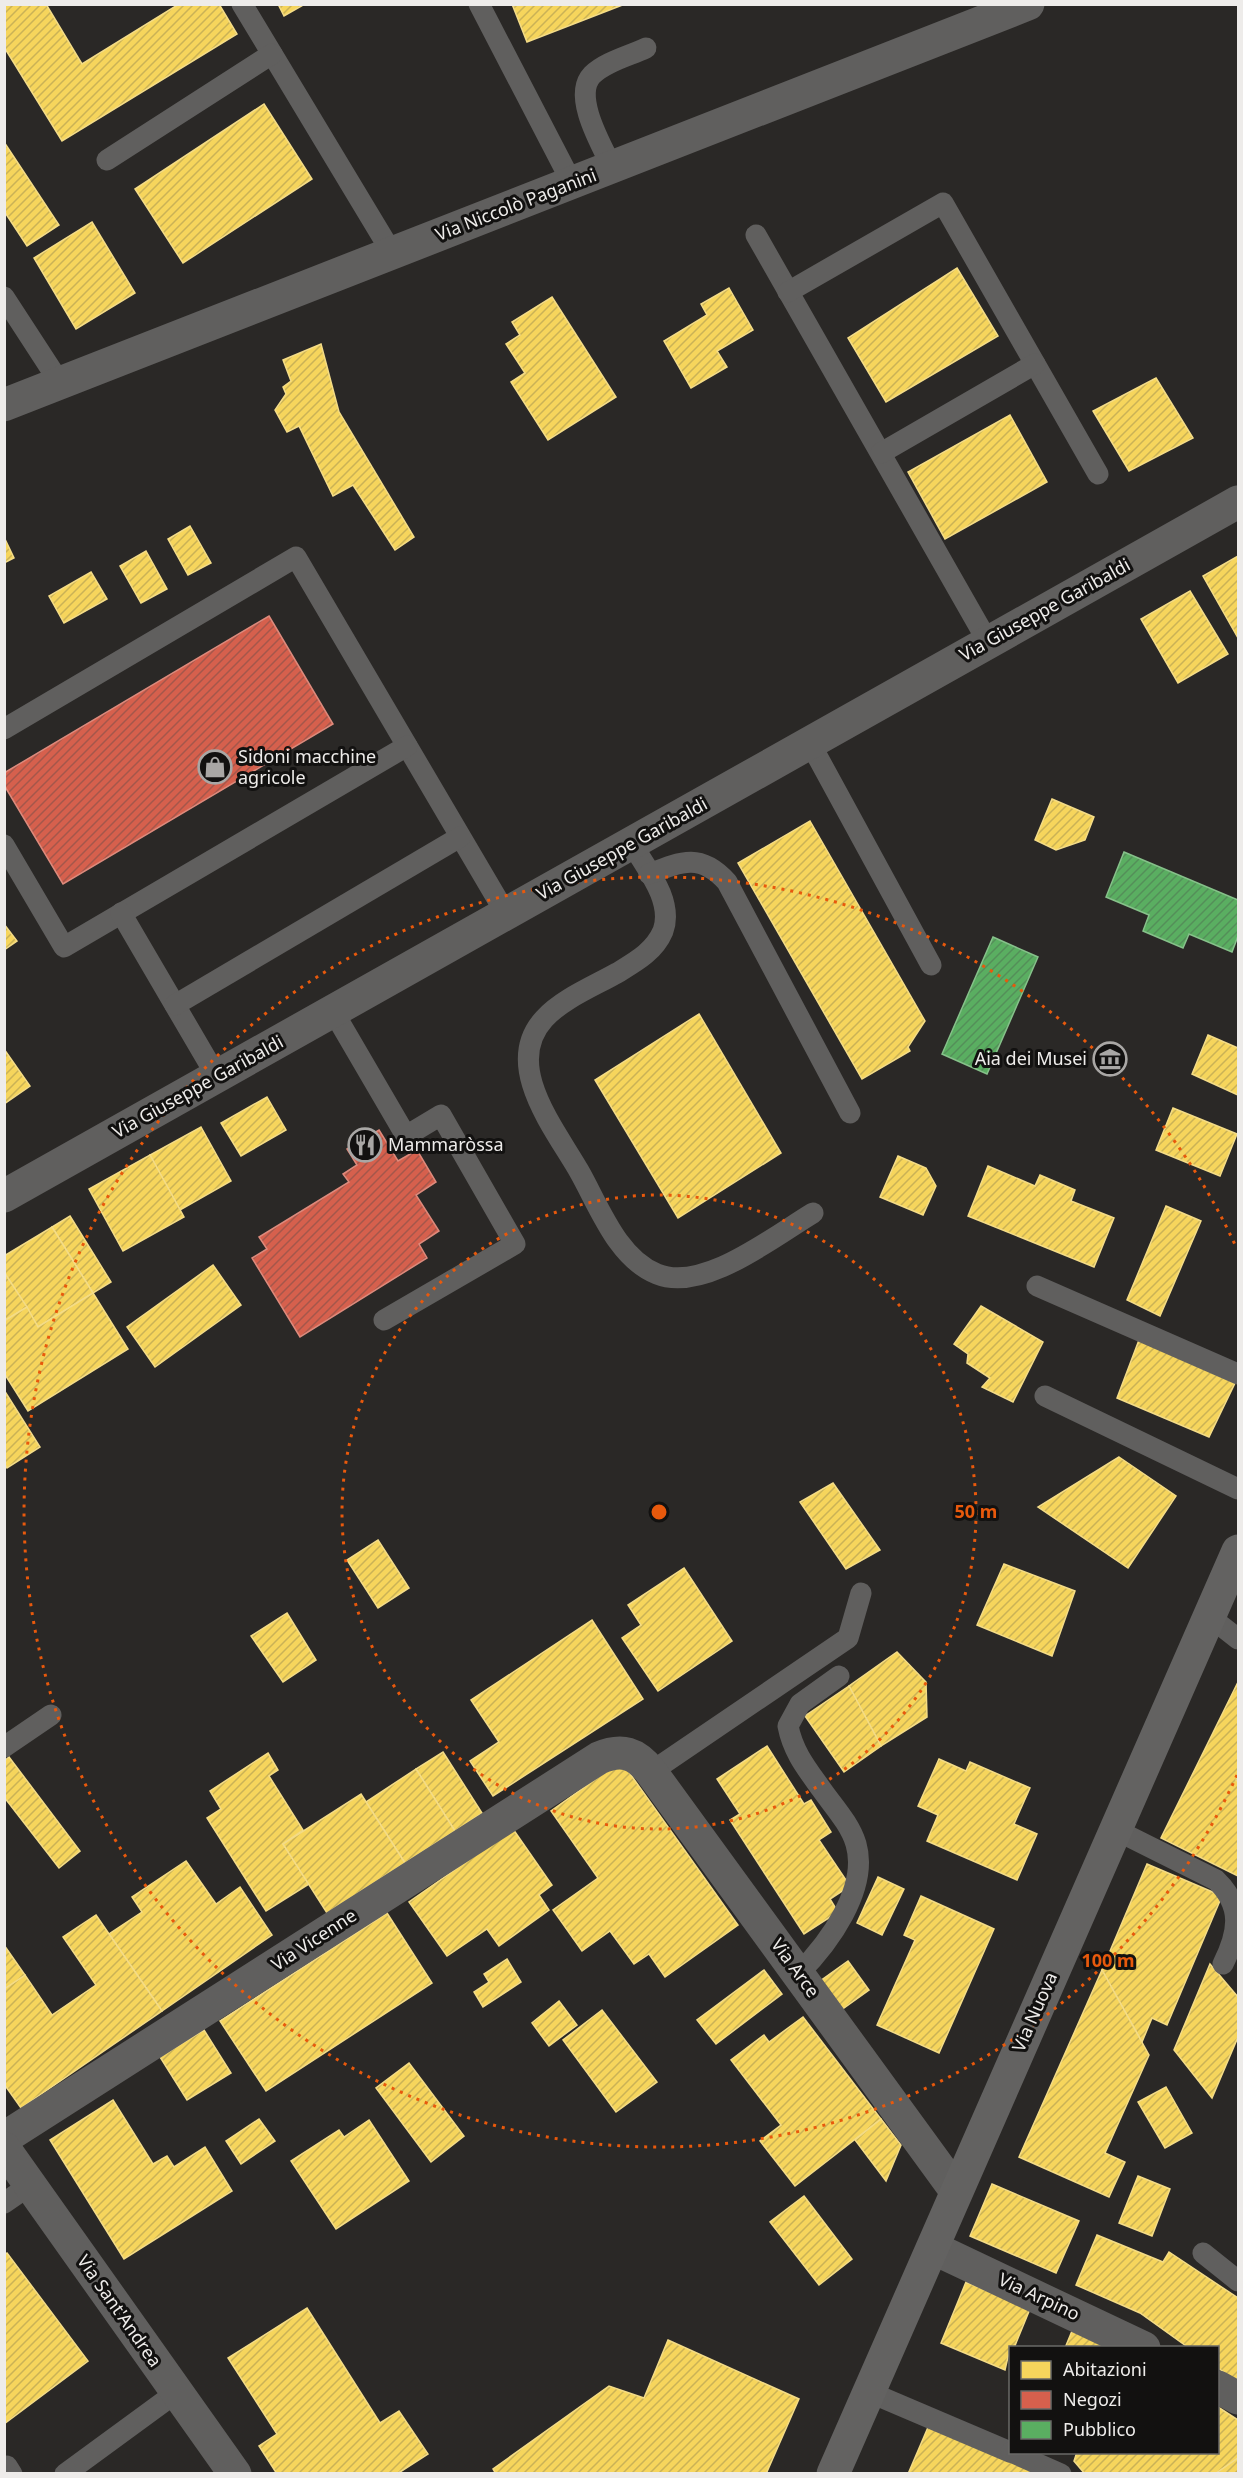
<svg xmlns="http://www.w3.org/2000/svg" width="1243" height="2478" viewBox="0 0 1243 2478" font-family="'Noto Sans',sans-serif">
  <style>
    .homes { fill: url(#homes-hatch); stroke: #f4dc87; stroke-width: 1.5 }
    .shops { fill: url(#shops-hatch); stroke: #dd8a7c; stroke-width: 1.5 }
    .public { fill: url(#public-hatch); stroke: #86c18a; stroke-width: 1.5 }
    .lines { fill: none; stroke-linecap: round; stroke-linejoin: round }
    .service { stroke: #605f5e; stroke-width: 21 }
    .minor { stroke: #605f5e; stroke-width: 33 }
    .tertiary { stroke: #605f5e; stroke-width: 33 }
    .secondary { stroke: #636261; stroke-width: 33 }
    .ring { fill: none; stroke: #e8590c; stroke-width: 3; stroke-dasharray: 3 6 }
    .labels { text-anchor: middle; stroke-width: 6; stroke-linejoin: round; paint-order: stroke }
    .street-label { font-size: 18px; fill: #eeecea; stroke: #121110 }
    .poi-label { font-size: 18px; fill: #eeecea; stroke: #121110; text-anchor: start }
    .centre { fill: #e8590c; stroke: #121110; stroke-width: 3 }
    .ring-label { font-size: 18px; text-anchor: middle; font-weight: bold; fill: #e8590c; stroke: #121110; stroke-width: 6; stroke-linejoin: round; paint-order: stroke }
  </style>
  <defs>
    <pattern id="homes-hatch" width="6" height="6" patternUnits="userSpaceOnUse" patternTransform="scale(1.5)"><rect width="6" height="6" fill="#f6d55c"/><path d="M-1 1l2-2M0 6l6-6M5 7l2-2" fill="none" stroke="#cab256"/></pattern>
    <pattern id="shops-hatch" width="6" height="6" patternUnits="userSpaceOnUse" patternTransform="scale(1.5)"><rect width="6" height="6" fill="#d6604d"/><path d="M-1 1l2-2M0 6l6-6M5 7l2-2" fill="none" stroke="#a4574b"/></pattern>
    <pattern id="public-hatch" width="6" height="6" patternUnits="userSpaceOnUse" patternTransform="scale(1.5)"><rect width="6" height="6" fill="#5aae61"/><path d="M-1 1l2-2M0 6l6-6M5 7l2-2" fill="none" stroke="#548f59"/></pattern>
  </defs>
  <rect width="100%" height="100%" fill="#2a2826"/>
  <g class="homes">
    <path d="M4 4H46L82 64 179 4H219L237 34 62 141 4 47Z"/>
    <path d="M278 4H305L284 16Z"/>
    <path d="M512 4H625L527 42Z"/>
    <path d="M264 104 312 179 183 263 135 189Z"/>
    <path d="M4 142 59 225 27 246 4 211Z"/>
    <path d="M92 222 135 293 76 329 34 258Z"/>
    <path d="M957 268 998 336 886 402 848 338Z"/>
    <path d="M729 288 753 330 717 351 727 367 691 388 664 341 707 315 701 304Z"/>
    <path d="M552 297 616 397 548 440 511 382 525 373 506 344 520 335 512 322Z"/>
    <path d="M321 344 339 412 414 537 395 550 353 485 333 496 299 426 287 432 275 410 286 394 283 387 291 381 283 360Z"/>
    <path d="M1156 378 1193 438 1129 471 1093 411Z"/>
    <path d="M1010 415 1047 482 945 539 908 472Z"/>
    <path d="M190 526 211 563 188 575 168 539Z"/>
    <path d="M4 537 14 558 4 563Z"/>
    <path d="M146 551 167 589 141 603 120 566Z"/>
    <path d="M1238 556V638L1203 576Z"/>
    <path d="M91 572 107 599 64 623 49 596Z"/>
    <path d="M1190 591 1228 654 1178 683 1141 619Z"/>
    <path d="M1052 799 1094 817 1085 840 1056 850 1035 840Z"/>
    <path d="M810 821 925 1021 908 1047 910 1051 862 1079 738 863Z"/>
    <path d="M4 924 17 941 4 950Z"/>
    <path d="M699 1014 781 1153 678 1218 595 1080Z"/>
    <path d="M1208 1035 1238 1048V1095L1192 1074Z"/>
    <path d="M4 1049 30 1086 4 1104Z"/>
    <path d="M267 1097 286 1130 241 1156 221 1123Z"/>
    <path d="M1173 1108 1237 1134 1220 1176 1156 1150Z"/>
    <path d="M201 1127 231 1181 180 1210 150 1155Z"/>
    <path d="M150 1155 184 1217 123 1251 89 1189Z"/>
    <path d="M898 1156 926 1168 936 1186 923 1215 880 1197Z"/>
    <path d="M988 1166 1035 1186 1040 1175 1075 1190 1071 1201 1114 1218 1094 1267 968 1216Z"/>
    <path d="M1166 1206 1201 1221 1160 1316 1127 1300Z"/>
    <path d="M70 1216 111 1282 93 1293 52 1227Z"/>
    <path d="M52 1227 93 1293 38 1327 4 1272V1256Z"/>
    <path d="M213 1265 241 1305 155 1367 127 1327Z"/>
    <path d="M4 1272 27 1307 4 1321Z"/>
    <path d="M93 1293 128 1349 28 1411 4 1373V1321L27 1307 38 1327Z"/>
    <path d="M981 1306 1043 1342 1013 1402 982 1387 990 1378 967 1363 968 1354 954 1344Z"/>
    <path d="M1139 1340 1235 1383 1209 1437 1117 1398Z"/>
    <path d="M4 1390 40 1447 7 1468 4 1463Z"/>
    <path d="M1119 1457 1176 1496 1128 1568 1038 1507Z"/>
    <path d="M833 1483 880 1550 846 1569 800 1502Z"/>
    <path d="M378 1540 409 1588 378 1608 347 1560Z"/>
    <path d="M1004 1564 1075 1591 1052 1656 977 1625Z"/>
    <path d="M684 1568 732 1641 658 1691 622 1638 641 1625 628 1605Z"/>
    <path d="M287 1613 316 1660 283 1682 251 1636Z"/>
    <path d="M592 1620 643 1699 493 1796 470 1761 499 1742 471 1700Z"/>
    <path d="M897 1652 926 1682 927 1717 881 1746 849 1686Z"/>
    <path d="M1238 1682V1775L1236 1780 1238 1782V1876L1161 1838Z"/>
    <path d="M849 1686 881 1746 844 1772 805 1716Z"/>
    <path d="M767 1746 804 1804 811 1800 831 1832 819 1840 850 1886 830 1899 838 1912 804 1934 730 1820 740 1814 717 1779Z"/>
    <path d="M443 1752 482 1813 455 1831 416 1769Z"/>
    <path d="M268 1753 278 1770 269 1776 303 1830 283 1844 309 1884 266 1911 207 1818 221 1809 210 1791Z"/>
    <path d="M9 1757 80 1851 59 1868 4 1797V1761Z"/>
    <path d="M939 1759 966 1771 970 1762 1030 1788 1014 1824 1037 1834 1017 1880 927 1841 938 1815 918 1806Z"/>
    <path d="M621 1761 738 1925 665 1977 649 1954 634 1964 610 1931 582 1951 553 1910 598 1878 551 1811Z"/>
    <path d="M416 1769 455 1831 405 1863 366 1802Z"/>
    <path d="M361 1794 405 1863 327 1913 283 1844Z"/>
    <path d="M513 1829 552 1885 539 1895 549 1910 499 1946 487 1929 447 1956 409 1902Z"/>
    <path d="M186 1861 216 1904 240 1887 272 1935 162 2011 109 1934 142 1912 132 1897Z"/>
    <path d="M1147 1864 1222 1896 1167 2025 1152 2018 1142 2042 1102 1970Z"/>
    <path d="M878 1877 904 1889 882 1935 857 1923Z"/>
    <path d="M921 1896 994 1929 939 2053 877 2025 915 1940 904 1935Z"/>
    <path d="M387 1913 432 1983 266 2091 220 2021Z"/>
    <path d="M96 1915 162 2011 21 2108 4 2084V1989L25 1975 52 2015 96 1985 63 1937Z"/>
    <path d="M4 1945 25 1975 4 1989Z"/>
    <path d="M507 1959 521 1982 483 2007 474 1992 489 1982 484 1974Z"/>
    <path d="M848 1961 869 1990 837 2013 816 1984Z"/>
    <path d="M1210 1964 1238 1997V2037L1212 2098 1174 2050Z"/>
    <path d="M764 1970 782 1994 716 2044 697 2020Z"/>
    <path d="M1102 1970 1149 2055 1105 2153 1125 2162 1109 2197 1019 2157Z"/>
    <path d="M559 2001 577 2025 549 2046 532 2023Z"/>
    <path d="M602 2010 657 2082 616 2112 563 2040Z"/>
    <path d="M803 2017 881 2119 795 2186 760 2141 781 2125 731 2060 764 2035 769 2042Z"/>
    <path d="M204 2030 231 2073 187 2100 160 2057Z"/>
    <path d="M409 2063 464 2136 431 2162 376 2088Z"/>
    <path d="M1166 2087 1192 2133 1165 2148 1138 2102Z"/>
    <path d="M113 2100 153 2164 167 2156 174 2167 205 2147 232 2191 124 2259 50 2140Z"/>
    <path d="M259 2119 275 2141 241 2164 226 2141Z"/>
    <path d="M881 2119 901 2145 886 2181 855 2140Z"/>
    <path d="M369 2120 409 2181 336 2229 291 2161 339 2130 344 2137Z"/>
    <path d="M1138 2176 1170 2189 1152 2236 1119 2223Z"/>
    <path d="M992 2184 1079 2221 1056 2273 970 2236Z"/>
    <path d="M804 2196 852 2259 819 2285 770 2222Z"/>
    <path d="M1097 2235 1163 2262 1169 2252 1238 2298V2376L1236 2380 1218 2368V2348H1189L1140 2313 1076 2285Z"/>
    <path d="M7 2253 88 2361 4 2424V2255Z"/>
    <path d="M966 2282 1030 2309 1014 2348H1010L1005 2370 941 2343Z"/>
    <path d="M307 2308 380 2423 399 2411 428 2454 397 2474H277L259 2446 277 2434 228 2358Z"/>
    <path d="M1072 2331 1110 2348H1065Z"/>
    <path d="M668 2340 799 2399 766 2474H496L493 2469 609 2386 644 2398Z"/>
    <path d="M1218 2407 1238 2420V2458L1215 2474H1085L1074 2461 1077 2452H1218Z"/>
    <path d="M929 2425 1041 2474H908Z"/>
    <path d="M1238 2458V2474H1215Z"/>
  </g>
  <g class="shops">
    <path d="M269 616 333 724 63 884 4 785V773Z"/>
    <path d="M379 1130 398 1161 417 1150 436 1182 416 1195 439 1231 419 1244 427 1258 300 1337 252 1258 267 1249 259 1237 349 1182 343 1174 357 1165 347 1149Z"/>
  </g>
  <g class="public">
    <path d="M1124 852 1238 900V936L1232 952 1189 934 1183 948 1143 931 1149 915 1106 897Z"/>
    <path d="M993 937 1038 957 987 1074 942 1054Z"/>
  </g>
  <g class="lines">
    <g class="service">
      <path d="M242 4 392 253"/>
      <path d="M479 4 572 183"/>
      <path d="M107 160 272 54"/>
      <path d="M612 167C602 146 572 96 592 75 605 62 629 56 646 48"/>
      <path d="M756 235 988 642"/>
      <path d="M788 292 943 203 1098 474"/>
      <path d="M4 297 60 383"/>
      <path d="M881 453 1035 364"/>
      <path d="M4 729 296 557 506 914"/>
      <path d="M810 743 931 965"/>
      <path d="M632 844C646 868 674 901 663 931 654 952 635 962 617 973 594 986 562 999 544 1019 502 1065 555 1129 579 1171 599 1206 617 1258 657 1274 703 1293 773 1237 813 1213"/>
      <path d="M4 845 64 947 407 746"/>
      <path d="M649 874C682 861 701 853 727 882L850 1113"/>
      <path d="M121 913 217 1077"/>
      <path d="M175 1005 460 837"/>
      <path d="M333 1011 406 1136 441 1115 515 1244 384 1320"/>
      <path d="M1037 1286 1238 1374"/>
      <path d="M1045 1396 1238 1489"/>
      <path d="M1210 1617 1238 1639"/>
      <path d="M4 1747 51 1715"/>
      <path d="M651 1772 848 1638 861 1593"/>
      <path d="M1116 1830 1216 1880C1243 1906 1239 1932 1223 1964"/>
      <path d="M799 1973C828 1944 869 1889 856 1844 850 1824 834 1807 822 1790 807 1769 793 1752 788 1726L800 1704 839 1676"/>
      <path d="M4 2203 30 2185"/>
      <path d="M1203 2253 1238 2281"/>
      <path d="M869 2392 1010 2452"/>
      <path d="M1011 2452 1061 2474"/>
      <path d="M4 2468 7 2466 12 2474"/>
      <path d="M65 2474 177 2392"/>
    </g>
    <g class="minor">
      <path d="M4 405 1028 4"/>
      <path d="M4 2138 599 1758C622 1748 636 1753 651 1772L956 2191"/>
      <path d="M4 2148 235 2474"/>
      <path d="M933 2248 1144 2348"/>
      <path d="M1218 2387 1238 2398"/>
    </g>
    <path class="tertiary" d="M4 1196 1238 502"/>
    <path class="secondary" d="M833 2474 1238 1551"/>
  </g>
  <g class="ring">
    <circle cx="659" cy="1512" r="317"/>
    <path d="M1237 1775A635 635 0 1 1 1237 1249"/>
  </g>
  <defs>
    <g id="shop-ring" transform="scale(1.725)"><circle r="9.5" fill="#121110" stroke="#a9a7a5" stroke-width="1.5"/><path d="M-5-2.5h2.3a2.7 3.5 0 0 1 5.4 0H5L5.5 6h-11ZM-1.5-2.5h3a1.5 2.3 0 0 0-3 0Z" fill="#a9a7a5"/></g>
    <g id="museum-ring" transform="scale(1.725)"><circle r="9.5" fill="#121110" stroke="#a9a7a5" stroke-width="1.5"/><path d="M0-6L6-3V-2H-6V-3ZM-5-1h2V3h-2ZM-1-1h2V3h-2ZM3-1h2V3H3ZM-6 4H6V6H-6Z" fill="#a9a7a5"/></g>
    <g id="restaurant-ring" transform="scale(1.725)"><circle r="9.5" fill="#121110" stroke="#a9a7a5" stroke-width="1.5"/><path d="M-5-6h1v4h1v-4h1v4h1v-4h1v5L-1.5 .5V6h-2V.5L-5-1ZM5-6V6H3V1.5H1.5Q1.5-4 5-6Z" fill="#a9a7a5"/></g>
  </defs>
  <g fill-rule="evenodd">
    <use href="#shop-ring" x="215" y="767"/>
    <use href="#museum-ring" x="1110" y="1059"/>
    <use href="#restaurant-ring" x="365" y="1145"/>
  </g>
  <g class="labels">
    <g class="street-label">
      <text transform="translate(516 205) rotate(-21)" y="6">Via Niccolò Paganini</text>
      <text transform="translate(1045 610) rotate(-29)" y="6">Via Giuseppe Garibaldi</text>
      <text transform="translate(622 849) rotate(-29)" y="6">Via Giuseppe Garibaldi</text>
      <text transform="translate(198 1087) rotate(-29)" y="6">Via Giuseppe Garibaldi</text>
      <text transform="translate(314 1940) rotate(-33)" y="6">Via Vicenne</text>
      <text transform="translate(795 1968) rotate(54)" y="6">Via Arce</text>
      <text transform="translate(1035 2012) rotate(-66)" y="6">Via Nuova</text>
      <text transform="translate(1039 2297) rotate(25)" y="6">Via Arpino</text>
      <text transform="translate(119 2311) rotate(55)" y="6">Via Sant'Andrea</text>
    </g>
    <g class="poi-label">
      <text x="238" y="763">Sidoni macchine<tspan x="238" dy="21">agricole</tspan></text>
      <text x="1087" y="1065" text-anchor="end">Aia dei Musei</text>
      <text x="388" y="1151">Mammaròssa</text>
    </g>
  </g>
  <circle cx="659" cy="1512" r="9" class="centre"/>
  <g class="ring-label">
    <text x="976" y="1518">50 m</text>
    <text x="1108" y="1967">100 m</text>
  </g>
  <rect width="1243" height="2478" fill="none" stroke="#eeecea" stroke-width="12"/>
  <rect x="1009" y="2346" width="210" height="108" fill="#121110" stroke="#6a6967" stroke-width="1.5"/>
  <rect x="1021" y="2361" width="30" height="18" fill="#f6d55c" stroke="#6a6967" stroke-width="1.5"/>
  <text x="1063" y="2376" font-size="18" fill="#eeecea">Abitazioni</text>
  <rect x="1021" y="2391" width="30" height="18" fill="#d6604d" stroke="#6a6967" stroke-width="1.5"/>
  <text x="1063" y="2406" font-size="18" fill="#eeecea">Negozi</text>
  <rect x="1021" y="2421" width="30" height="18" fill="#5aae61" stroke="#6a6967" stroke-width="1.5"/>
  <text x="1063" y="2436" font-size="18" fill="#eeecea">Pubblico</text>
</svg>
